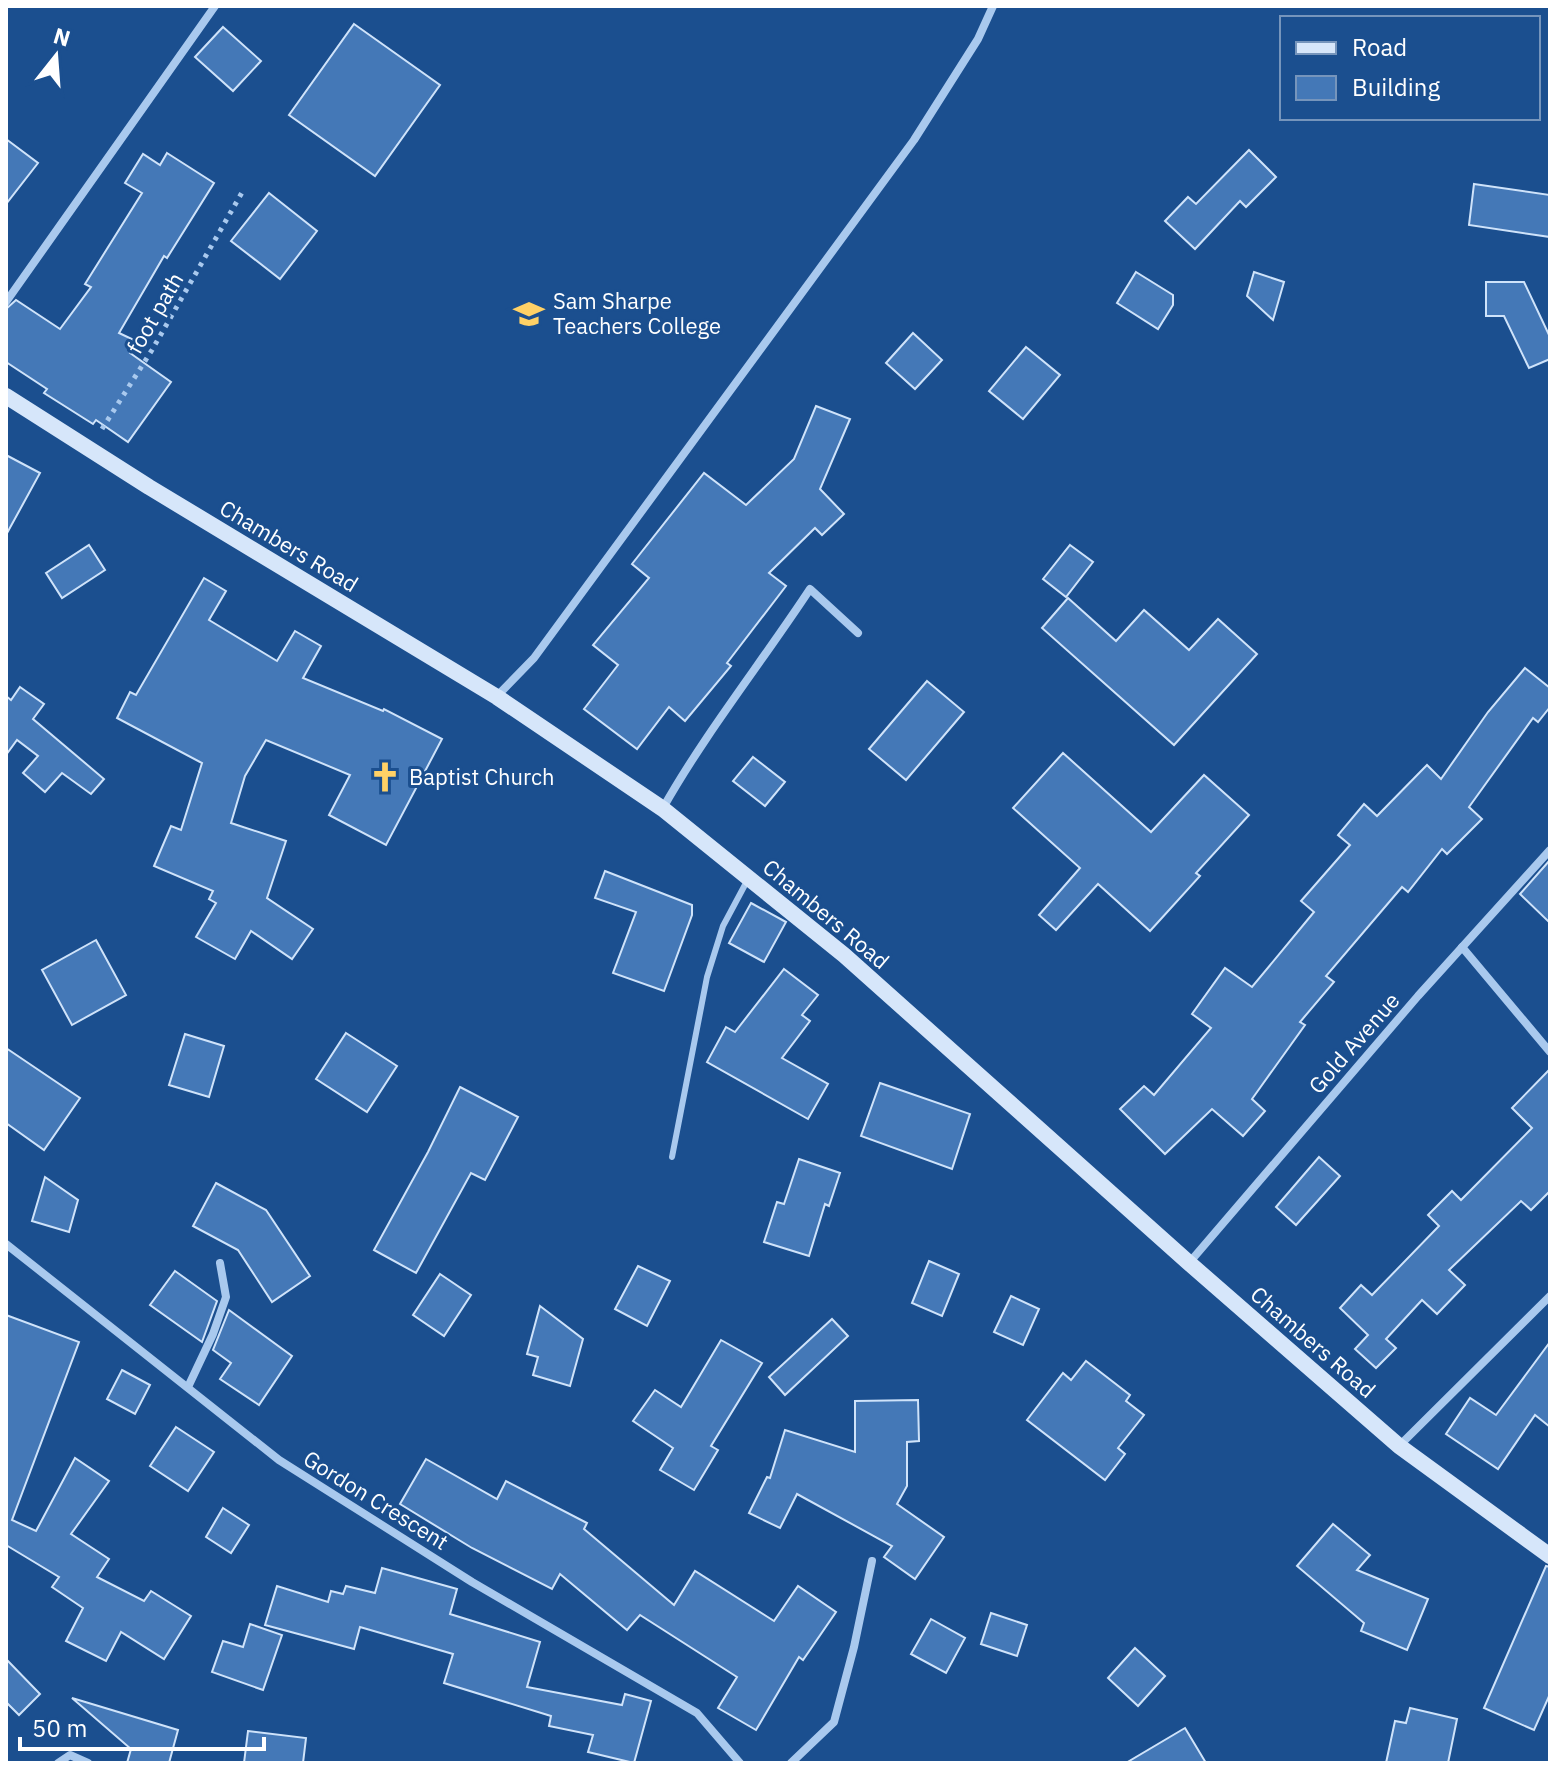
<svg xmlns="http://www.w3.org/2000/svg" width="1556" height="1769" viewBox="0 0 1556 1769" font-family="'IBM Plex Sans',sans-serif">
  <style>
    .building { fill: #4478b7; stroke: #cfe3fa; stroke-width: 2 }
    .lines { fill: none; stroke-linecap: round; stroke-linejoin: round }
    .path { stroke: #a9c9ee; stroke-width: 5; stroke-dasharray: 4 6; stroke-linecap: butt }
    .lane { stroke: #a9c9ee; stroke-width: 6 }
    .street { stroke: #a9c9ee; stroke-width: 8 }
    .secondary { stroke: #d6e6fa; stroke-width: 16 }
    .labels { text-anchor: middle; stroke-width: 6; stroke-linejoin: round; paint-order: stroke }
    .poi-label { font-size: 22px; fill: #fff; stroke: #1b4f8f; text-anchor: start }
    .street-label { font-size: 22px; fill: #fff; stroke: #1b4f8f }
  </style>
  <rect width="100%" height="100%" fill="#1b4f8f"/>
  <g class="building">
    <path d="M354 24 440 85 375 176 289 115Z"/>
    <path d="M223 27 261 61 233 91 195 57Z"/>
    <path d="M6 139 38 163 6 204Z"/>
    <path d="M1249 150 1276 177 1246 207 1240 201 1195 249 1165 221 1188 197 1196 204Z"/>
    <path d="M167 153 214 183 167 258 164 256 119 333 136 341 130 353 171 382 128 442 96 420 93 424 44 393 47 389 6 362V309L16 300 60 329 91 287 85 284 142 193 125 183 143 154 160 165Z"/>
    <path d="M1474 184 1550 195V237L1469 225Z"/>
    <path d="M269 193 317 231 280 279 231 241Z"/>
    <path d="M1136 272 1173 295V305L1158 329 1117 303Z"/>
    <path d="M1254 272 1284 282 1273 320 1247 296Z"/>
    <path d="M1486 282H1524L1550 337V359L1529 368 1504 316H1486Z"/>
    <path d="M913 333 942 360 915 389 886 363Z"/>
    <path d="M1026 347 1060 375 1023 419 989 391Z"/>
    <path d="M816 406 850 419 820 489 844 514 822 535 815 528 769 573 786 586 727 663 731 666 685 721 669 707 637 749 584 709 618 665 593 645 649 578 632 564 704 473 746 505 794 459Z"/>
    <path d="M6 455 40 473 6 535Z"/>
    <path d="M89 545 105 570 62 598 46 573Z"/>
    <path d="M1070 545 1093 562 1066 597 1043 579Z"/>
    <path d="M204 578 226 591 209 620 277 661 295 631 321 646 303 678 383 711 384 709 442 739 386 845 329 815 350 775 266 740 245 776 231 823 286 841 267 898 313 929 292 959 251 931 235 959 196 937 216 903 209 899 213 891 154 866 171 826 181 830 202 763 117 718 130 692 136 695Z"/>
    <path d="M1068 598 1116 641 1144 610 1189 650 1218 619 1257 654 1174 745 1042 628Z"/>
    <path d="M1525 668 1550 688V707L1538 722 1533 718 1469 807 1482 819 1447 854 1442 849 1408 892 1402 887 1326 976 1334 982 1300 1022 1305 1025 1252 1099 1265 1111 1243 1136 1212 1109 1165 1154 1120 1109 1144 1086 1154 1095 1211 1028 1192 1014 1225 968 1252 987 1314 912 1301 901 1350 845 1338 835 1364 804 1377 816 1427 765 1441 779 1488 712Z"/>
    <path d="M927 681 964 712 906 780 869 749Z"/>
    <path d="M20 687 44 704 33 719 104 779 91 794 62 773 45 792 23 773 38 756 17 740 6 755V696L11 700Z"/>
    <path d="M1063 753 1151 832 1204 775 1249 815 1196 873 1200 876 1150 931 1098 884 1056 930 1039 915 1080 868 1013 808Z"/>
    <path d="M753 757 785 782 765 806 733 781Z"/>
    <path d="M1550 860V923L1520 894Z"/>
    <path d="M605 871 692 905V915L664 991 613 973 636 912 595 898Z"/>
    <path d="M751 903 786 922 764 962 729 943Z"/>
    <path d="M96 940 126 995 72 1025 42 970Z"/>
    <path d="M784 969 818 995 802 1015 810 1021 782 1058 828 1084 808 1119 707 1062 726 1027 735 1032Z"/>
    <path d="M346 1033 397 1066 367 1112 316 1079Z"/>
    <path d="M185 1034 224 1046 209 1097 169 1085Z"/>
    <path d="M6 1048 80 1098 44 1150 6 1123Z"/>
    <path d="M1550 1069V1191L1531 1210 1521 1201 1449 1270 1465 1285 1437 1314 1422 1300 1386 1339 1396 1348 1376 1368 1355 1349 1368 1335 1340 1308 1361 1285 1372 1295 1439 1226 1428 1215 1452 1191 1461 1200 1532 1128 1512 1108Z"/>
    <path d="M880 1083 970 1114 952 1169 861 1136Z"/>
    <path d="M460 1087 518 1117 485 1180 471 1173 416 1273 374 1250 428 1152Z"/>
    <path d="M1319 1157 1340 1176 1296 1225 1276 1207Z"/>
    <path d="M799 1159 840 1173 829 1206 825 1204 809 1256 764 1242 777 1202 784 1204Z"/>
    <path d="M45 1177 78 1200 69 1232 32 1221Z"/>
    <path d="M216 1183 266 1210 310 1276 272 1302 238 1250 193 1226Z"/>
    <path d="M929 1261 959 1274 942 1316 912 1303Z"/>
    <path d="M638 1266 670 1281 647 1326 615 1309Z"/>
    <path d="M175 1271 217 1301 202 1342 150 1305Z"/>
    <path d="M440 1274 471 1295 444 1336 413 1315Z"/>
    <path d="M1011 1296 1039 1309 1023 1345 994 1332Z"/>
    <path d="M540 1306 583 1339 570 1386 533 1375 538 1357 527 1354Z"/>
    <path d="M229 1310 292 1356 259 1405 220 1379 231 1363 213 1350Z"/>
    <path d="M6 1315 79 1342 12 1520 36 1531 75 1458 109 1481 71 1534 109 1559 97 1577 144 1601 151 1591 191 1616 164 1659 121 1632 106 1661 66 1641 83 1608 52 1587 59 1577 6 1545Z"/>
    <path d="M832 1319 848 1336 785 1395 769 1377Z"/>
    <path d="M721 1340 762 1363 711 1446 718 1450 694 1490 660 1470 673 1448 633 1421 655 1390 681 1407Z"/>
    <path d="M1550 1342V1427L1535 1415 1498 1469 1446 1434 1470 1398 1496 1415Z"/>
    <path d="M1086 1361 1130 1395 1126 1401 1144 1415 1118 1448 1125 1454 1105 1480 1027 1420 1063 1373 1071 1380Z"/>
    <path d="M122 1370 150 1385 135 1414 107 1399Z"/>
    <path d="M918 1400 919 1441 907 1442V1486L897 1504 944 1537 915 1579 884 1557 892 1546 797 1494 780 1528 749 1513 767 1477 770 1478 785 1430 855 1452V1401Z"/>
    <path d="M176 1427 214 1452 188 1491 150 1466Z"/>
    <path d="M426 1459 497 1499 506 1481 587 1523 584 1529 674 1605 695 1571 774 1621 798 1586 836 1612 803 1660 799 1657 756 1730 718 1708 737 1677 640 1615 627 1630 560 1574 552 1589 472 1548 400 1504Z"/>
    <path d="M223 1508 249 1525 231 1553 206 1537Z"/>
    <path d="M1333 1524 1370 1555 1357 1570 1428 1599 1407 1650 1361 1631 1364 1623 1297 1566Z"/>
    <path d="M1546 1566 1550 1567V1694L1534 1730 1484 1708Z"/>
    <path d="M382 1568 457 1589 450 1614 540 1642 527 1687 622 1705 625 1694 651 1701 634 1763 588 1752 593 1735 549 1726 551 1716 444 1683 453 1654 360 1627 354 1649 265 1625 277 1586 328 1602 331 1591 343 1594 346 1586 375 1593Z"/>
    <path d="M991 1613 1027 1625 1017 1656 981 1644Z"/>
    <path d="M931 1619 965 1638 946 1673 911 1654Z"/>
    <path d="M250 1624 282 1635 263 1690 212 1672 223 1641 243 1647Z"/>
    <path d="M1135 1648 1165 1676 1138 1706 1108 1678Z"/>
    <path d="M6 1659 40 1694 19 1715 6 1702Z"/>
    <path d="M72 1698 178 1730 169 1763H127L131 1749Z"/>
    <path d="M1410 1708 1457 1719 1448 1763H1386L1395 1721 1406 1723Z"/>
    <path d="M1185 1728 1206 1763H1126Z"/>
    <path d="M248 1731 306 1738 303 1763H244Z"/>
  </g>
  <g class="lines">
    <path class="path" d="M102 429 152 350 244 189"/>
    <path class="lane" d="M672 1157 707 977 723 926 747 881"/>
    <g class="street">
      <path d="M6 302 215 6"/>
      <path d="M497 696 534 658 914 140 978 39 993 6"/>
      <path d="M663 808C706 732 762 662 810 589L858 633"/>
      <path d="M1462 947 1550 1052"/>
      <path d="M6 1244 279 1460 472 1582 697 1713 740 1763"/>
      <path d="M1189 1263 1418 996 1550 850"/>
      <path d="M188 1387 213 1334 226 1297 220 1263"/>
      <path d="M1399 1446 1550 1296"/>
      <path d="M58 1763 70 1755 88 1763"/>
      <path d="M791 1763 834 1722 854 1647 872 1561"/>
    </g>
    <path class="secondary" d="M6 396 149 487 497 697 663 809 844 955 1189 1263 1399 1446 1550 1556"/>
  </g>
  <defs>
    <g id="university-bare" transform="scale(2.4)"><path d="M0-5L7-2L0 1L-7-2ZM-4 1L0 2.5L4 1V4Q0 6-4 4Z" fill="#ffd166" stroke="#1b4f8f" stroke-width="2.5" paint-order="stroke"/></g>
    <g id="church-bare" transform="scale(2.4)"><path d="M-1.2-6h2.4v3.5h3.3v2.4h-3.3V6h-2.4V-.1h-3.3v-2.4h3.3Z" fill="#ffd166" stroke="#1b4f8f" stroke-width="2.5" paint-order="stroke"/></g>
  </defs>
  <g fill-rule="evenodd">
    <use href="#university-bare" x="529" y="314"/>
    <use href="#church-bare" x="385" y="777"/>
  </g>
  <g class="labels">
    <g class="poi-label">
      <text x="553" y="309">Sam Sharpe<tspan x="553" dy="25">Teachers College</tspan></text>
      <text x="409" y="785">Baptist Church</text>
    </g>
    <g class="street-label">
      <text transform="translate(155 313) rotate(-60)" y="8">foot path</text>
      <text transform="translate(289 546) rotate(31)" y="8">Chambers Road</text>
      <text transform="translate(826 914) rotate(40)" y="8">Chambers Road</text>
      <text transform="translate(1354 1043) rotate(-49)" y="8">Gold Avenue</text>
      <text transform="translate(1313 1342) rotate(41)" y="8">Chambers Road</text>
      <text transform="translate(376 1500) rotate(32)" y="8">Gordon Crescent</text>
    </g>
  </g>
  <rect width="1556" height="1769" fill="none" stroke="#ffffff" stroke-width="16"/>
  <rect x="1280" y="16" width="260" height="104" fill="#1b4f8f" stroke="#7695bc" stroke-width="2"/>
  <rect x="1296" y="42" width="40" height="12" fill="#d6e6fa" stroke="#7695bc" stroke-width="2"/>
  <text x="1352" y="56" font-size="24" fill="#ffffff">Road</text>
  <rect x="1296" y="76" width="40" height="24" fill="#4478b7" stroke="#7695bc" stroke-width="2"/>
  <text x="1352" y="96" font-size="24" fill="#ffffff">Building</text>
  <g transform="translate(56 56) rotate(17)" stroke="#1b4f8f" stroke-width="6" paint-order="stroke">
  <path d="M0-6L14 30L0 20L-14 30Z" fill="#ffffff"/>
  <text y="-12" font-size="22" font-weight="bold" text-anchor="middle" fill="#ffffff">N</text>
  </g>
  <path d="M20 1737v12h244v-12" fill="none" stroke="#ffffff" stroke-width="4"/>
  <text x="32" y="1737" font-size="24" fill="#ffffff" stroke="#1b4f8f" stroke-width="6" paint-order="stroke">50 m</text>
</svg>
